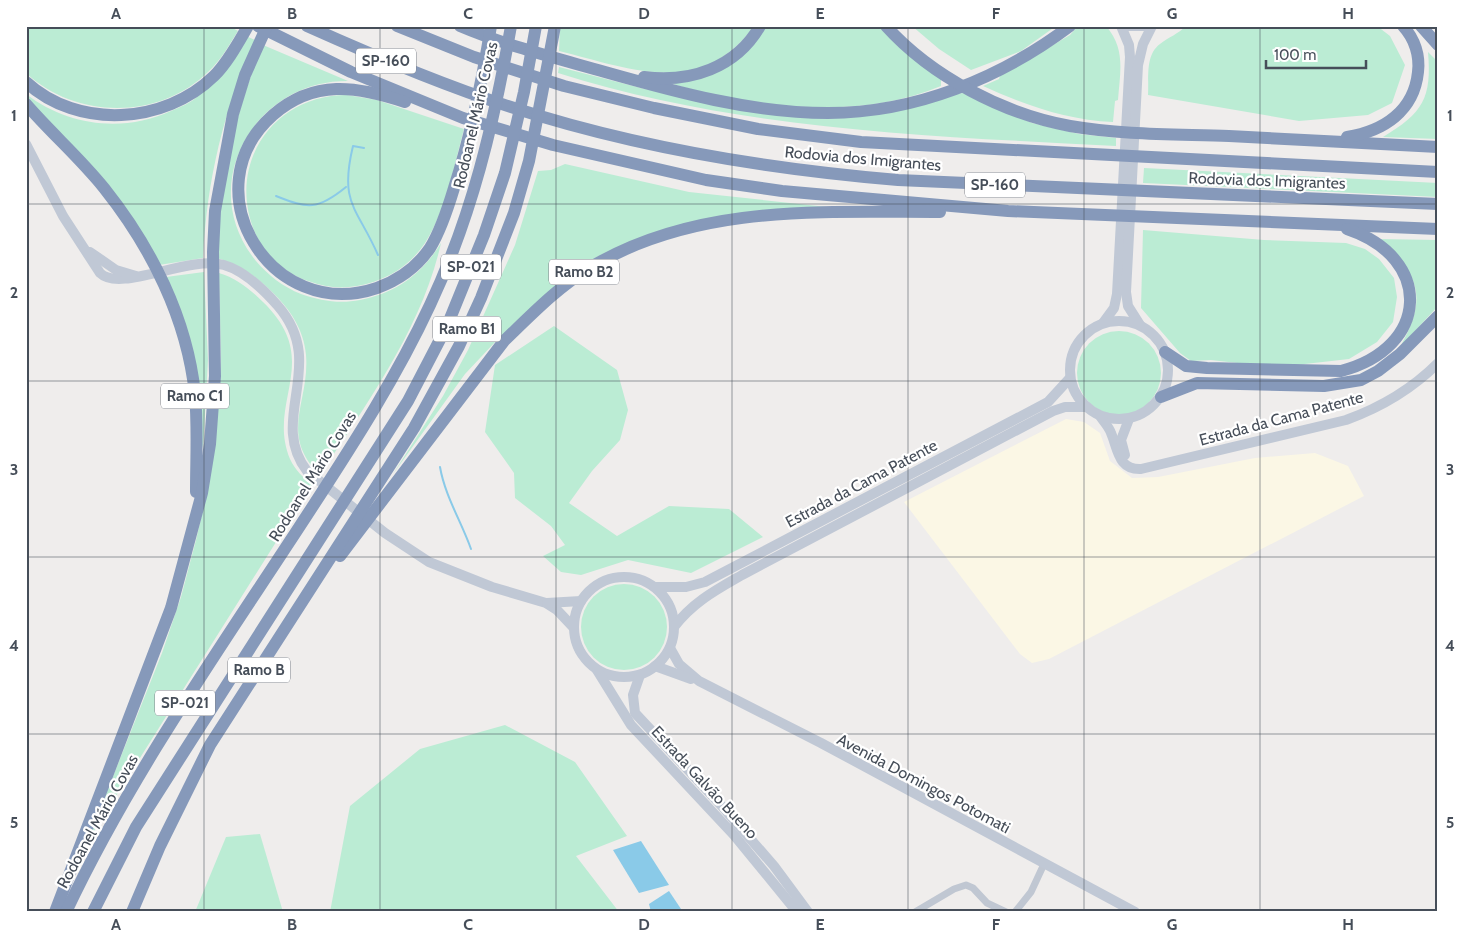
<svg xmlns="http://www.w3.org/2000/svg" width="1464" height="938" viewBox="0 0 1464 938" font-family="Cabin,sans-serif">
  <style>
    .commercial { fill: #fbf7e5 }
    .green { fill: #bbecd4 }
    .water { fill: #8acae8 }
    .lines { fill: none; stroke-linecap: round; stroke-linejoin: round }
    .stream { stroke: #8acae8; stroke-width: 2 }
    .street { stroke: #c0c7d2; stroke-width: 7 }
    .secondary { stroke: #c0c8d5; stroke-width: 10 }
    .highway { stroke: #8699ba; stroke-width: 12 }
    .grid { fill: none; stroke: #464e59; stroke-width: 1; stroke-opacity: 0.55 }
    .labels { text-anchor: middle; stroke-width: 4.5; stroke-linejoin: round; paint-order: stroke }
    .shield { fill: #fff; stroke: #7e838b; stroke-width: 1 }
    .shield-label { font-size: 15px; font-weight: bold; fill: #464e59 }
    .street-label { font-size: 16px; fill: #464e59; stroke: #fff }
    .neatline { fill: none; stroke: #464e59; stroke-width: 2 }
    .grid-label { font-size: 16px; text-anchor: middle; font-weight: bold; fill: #464e59 }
  </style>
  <rect width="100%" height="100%" fill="#efedec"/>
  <path class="commercial" d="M1066 419 1084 422 1100 433 1110 461 1132 478 1158 477 1255 458 1315 453 1348 466 1364 496 1049 659 1032 663 1020 654 904 502Z"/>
  <g class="green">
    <path d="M26 26H229L238 31C229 45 221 60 209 71 160 120 77 120 26 73Z"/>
    <path d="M560 26H754C701 99 632 69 559 51Z"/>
    <path d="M764 26H880L941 79V86C858 121 754 108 669 83L698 79Z"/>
    <path d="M912 26H1056L1021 51 971 70 939 49Z"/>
    <path d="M1078 26H1106C1126 49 1120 72 1118 100L1115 101 1113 122C1067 120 1025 105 983 86L999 79 1000 76 1070 35Z"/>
    <path d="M1186 26H1377L1390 36 1405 65 1392 103 1368 115 1299 121 1148 95C1149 78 1145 55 1160 44 1169 37 1178 34 1186 26Z"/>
    <path d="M246 36 255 40C223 112 207 180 203 258L159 265 26 99V94C68 126 123 133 171 111 180 107 191 103 198 96 216 79 231 55 246 36Z"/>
    <path d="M263 45 348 81C255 80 194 185 256 261 268 275 283 287 301 294 321 301 340 304 360 300 396 293 422 274 441 243 422 328 367 403 320 475 278 434 310 402 306 355 304 330 290 309 272 292 256 276 239 265 217 258 220 184 234 113 263 45Z"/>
    <path d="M1428 52 1438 62V139L1383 137C1423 113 1432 98 1428 52Z"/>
    <path d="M559 67 645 89 793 115 963 93 1032 123 1079 134 1116 138V146C928 136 739 130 558 73Z"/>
    <path d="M347 95 377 100 464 129C454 166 446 210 425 243 409 267 385 281 357 286 339 289 325 287 308 281 286 274 266 256 256 235 225 166 272 95 347 95Z"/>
    <path d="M565 164 689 192 846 209 769 212 629 242 595 258 562 280 497 340 465 374 393 474 443 396 468 350 515 245 538 171 551 170Z"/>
    <path d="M1144 168 1438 183V197L1143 183Z"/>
    <path d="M1143 230 1264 240 1346 243 1365 249 1379 259 1394 278 1397 297 1393 322 1377 342 1349 359 1296 365H1255L1211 360 1191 361 1180 353 1141 308Z"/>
    <path d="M1378 239 1438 240V306L1400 347C1428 298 1420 274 1378 239Z"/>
    <path d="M204 272 208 360 203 449 166 277Z"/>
    <path d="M219 273C236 278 250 289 263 302 324 361 266 401 290 459 295 470 303 477 312 485L87 842 162 653 181 597 196 540 203 510 220 390 221 360Z"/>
    <path d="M554 326 617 370 628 410 620 440 592 471 569 503 617 536 669 506 729 509 763 537 691 573 628 560 581 575 561 572 543 556 565 545 551 526 515 498 514 473 485 432 495 365Z"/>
    <circle cx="1119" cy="373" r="42"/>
    <circle cx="624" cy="627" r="43"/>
    <path d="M505 725 575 762 627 836 576 856 619 912H330L350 806 420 749Z"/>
    <path d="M260 834 283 912H195L226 837Z"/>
  </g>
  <g class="water">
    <path d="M641 841 669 885 639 893 613 850Z"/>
    <path d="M669 891 683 912H651L649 904Z"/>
  </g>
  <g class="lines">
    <g class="stream">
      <path d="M364 148 353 146C339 204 357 207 378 255"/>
      <path d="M276 196C308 209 318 210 346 187"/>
      <path d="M440 467C445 496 461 521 471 549"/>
    </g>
    <g class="street">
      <path d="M915 912 954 889 966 885 973 888 987 903 1006 912"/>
      <path d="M1015 912 1031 892 1044 864"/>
    </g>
    <g class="secondary">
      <path d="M1128 26H1149"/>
      <path d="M26 144 63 216 100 273C120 293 188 255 224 265 245 271 264 290 278 306 329 365 267 419 307 471L385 533 429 562 492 587 546 603 557 610 574 628"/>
      <path d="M90 252 116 270 136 276"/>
      <circle cx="1119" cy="370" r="49"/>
      <path d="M1103 323 1114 308 1117 294 1130 57 1129 45 1121 26"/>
      <path d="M1140 325 1128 306 1126 292 1138 65 1143 44 1152 26"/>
      <path d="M1100 416C1104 422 1109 427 1111 433 1118 449 1118 470 1141 469L1346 420C1382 407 1411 390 1438 363"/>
      <path d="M1125 455 1121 440 1129 419"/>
      <circle cx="624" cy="627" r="50"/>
      <path d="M655 587H686L705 582 1048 402 1070 378"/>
      <path d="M547 603 581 601"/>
      <path d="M674 627C693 602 716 590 742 575L1053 411 1065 407H1085"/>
      <path d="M670 648 679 664 699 681 821 743 1135 912"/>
      <path d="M655 666 691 679"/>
      <path d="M597 670 631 725 734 835 797 912"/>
      <path d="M640 675 633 695 635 713 720 804 774 866 808 912"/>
    </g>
    <g class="highway">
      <path d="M258 26 351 72 463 118 553 145 706 180 782 191 1008 211 1438 229"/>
      <path d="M307 26C374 56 442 85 511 107 637 148 767 169 898 180L1438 204"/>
      <path d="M397 26 474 57 564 86 654 108 758 129 861 142 1438 172"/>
      <path d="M460 26C507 46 556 58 605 72 676 92 752 113 828 113 915 113 1001 78 1070 26"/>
      <path d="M886 26C932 77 1004 114 1070 126 1123 135 1177 134 1229 136 1299 140 1368 143 1438 147"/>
      <path d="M1421 26 1438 45"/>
      <path d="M644 77C690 83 736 68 760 26"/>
      <path d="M26 82C78 130 165 124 214 76 228 62 238 43 248 26"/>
      <path d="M405 102C357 86 314 79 273 115 189 189 271 324 377 288 399 280 417 267 430 248 441 230 448 208 454 188 471 135 482 81 491 26"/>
      <path d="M26 104C51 133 80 158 104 188 151 247 187 318 195 394 198 427 196 459 196 492"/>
      <path d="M1347 137C1384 131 1414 111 1418 72 1420 56 1415 39 1403 26"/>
      <path d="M1165 352 1186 366 1207 368 1341 371C1430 348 1434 258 1347 229"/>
      <path d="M1161 397 1197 383 1324 386 1361 380 1378 371 1400 354 1438 316"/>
      <path d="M340 556 504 341C531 315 559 286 591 267 697 204 821 212 940 212"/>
      <path d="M55 912 171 608 202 493 210 444 215 376 213 252 215 211 233 114 245 75 267 26"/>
      <path d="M66 912C133 770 226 640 311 509 354 443 397 376 430 305 472 216 494 123 511 26"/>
      <path d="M93 912 136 827 408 401 447 326 484 235 505 173 524 92 536 26"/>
      <path d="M132 912 160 846 210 745 414 428 459 346 481 298 514 213 529 161 555 26"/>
    </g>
  </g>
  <path class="grid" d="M204 26V912M380 26V912M556 26V912M732 26V912M908 26V912M1084 26V912M1260 26V912M26 204H1438M26 381H1438M26 557H1438M26 734H1438"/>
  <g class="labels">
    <g class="shield">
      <rect x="356" y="48.5" width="60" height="25" rx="4"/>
      <rect x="965" y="172.5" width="60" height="25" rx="4"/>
      <rect x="441" y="254.5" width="60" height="25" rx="4"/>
      <rect x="549" y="259.5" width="70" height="25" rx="4"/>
      <rect x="433" y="316.5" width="68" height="25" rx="4"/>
      <rect x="161" y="383.5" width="68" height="25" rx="4"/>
      <rect x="228" y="657.5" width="62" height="25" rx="4"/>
      <rect x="155" y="690.5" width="60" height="25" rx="4"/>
    </g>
    <g class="shield-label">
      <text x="386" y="66">SP-160</text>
      <text x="995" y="190">SP-160</text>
      <text x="471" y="272">SP-021</text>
      <text x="584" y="277">Ramo B2</text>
      <text x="467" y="334">Ramo B1</text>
      <text x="195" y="401">Ramo C1</text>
      <text x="259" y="675">Ramo B</text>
      <text x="185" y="708">SP-021</text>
    </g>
    <g class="street-label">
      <text transform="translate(475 115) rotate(-77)" y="6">Rodoanel Mário Covas</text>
      <text transform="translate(863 158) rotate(5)" y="6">Rodovia dos Imigrantes</text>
      <text transform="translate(1267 180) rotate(2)" y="6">Rodovia dos Imigrantes</text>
      <text transform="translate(1281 418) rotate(-15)" y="6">Estrada da Cama Patente</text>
      <text transform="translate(312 476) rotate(-58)" y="6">Rodoanel Mário Covas</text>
      <text transform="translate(861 483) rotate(-28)" y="6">Estrada da Cama Patente</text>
      <text transform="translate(705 782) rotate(47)" y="6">Estrada Galvão Bueno</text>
      <text transform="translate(924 783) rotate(28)" y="6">Avenida Domingos Potomati</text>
      <text transform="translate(97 821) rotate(-61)" y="6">Rodoanel Mário Covas</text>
    </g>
  </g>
  <rect width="1464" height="938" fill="none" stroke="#ffffff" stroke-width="55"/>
  <path d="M1266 60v8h100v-8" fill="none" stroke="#464e59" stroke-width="2.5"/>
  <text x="1274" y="60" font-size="15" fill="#464e59" stroke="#ffffff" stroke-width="4" paint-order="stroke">100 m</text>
  <rect x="28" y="28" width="1408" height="882" class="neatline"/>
  <g class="grid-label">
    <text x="116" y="19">A</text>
    <text x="292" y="19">B</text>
    <text x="468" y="19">C</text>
    <text x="644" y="19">D</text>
    <text x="820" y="19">E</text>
    <text x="996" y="19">F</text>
    <text x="1172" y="19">G</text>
    <text x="1348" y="19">H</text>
    <text x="14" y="121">1</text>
    <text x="1450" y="121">1</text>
    <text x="14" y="298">2</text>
    <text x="1450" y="298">2</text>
    <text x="14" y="475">3</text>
    <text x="1450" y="475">3</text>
    <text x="14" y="651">4</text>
    <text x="1450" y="651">4</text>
    <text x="14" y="828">5</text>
    <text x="1450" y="828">5</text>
    <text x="116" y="930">A</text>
    <text x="292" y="930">B</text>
    <text x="468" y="930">C</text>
    <text x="644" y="930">D</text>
    <text x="820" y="930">E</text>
    <text x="996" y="930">F</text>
    <text x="1172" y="930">G</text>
    <text x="1348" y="930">H</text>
  </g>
</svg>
